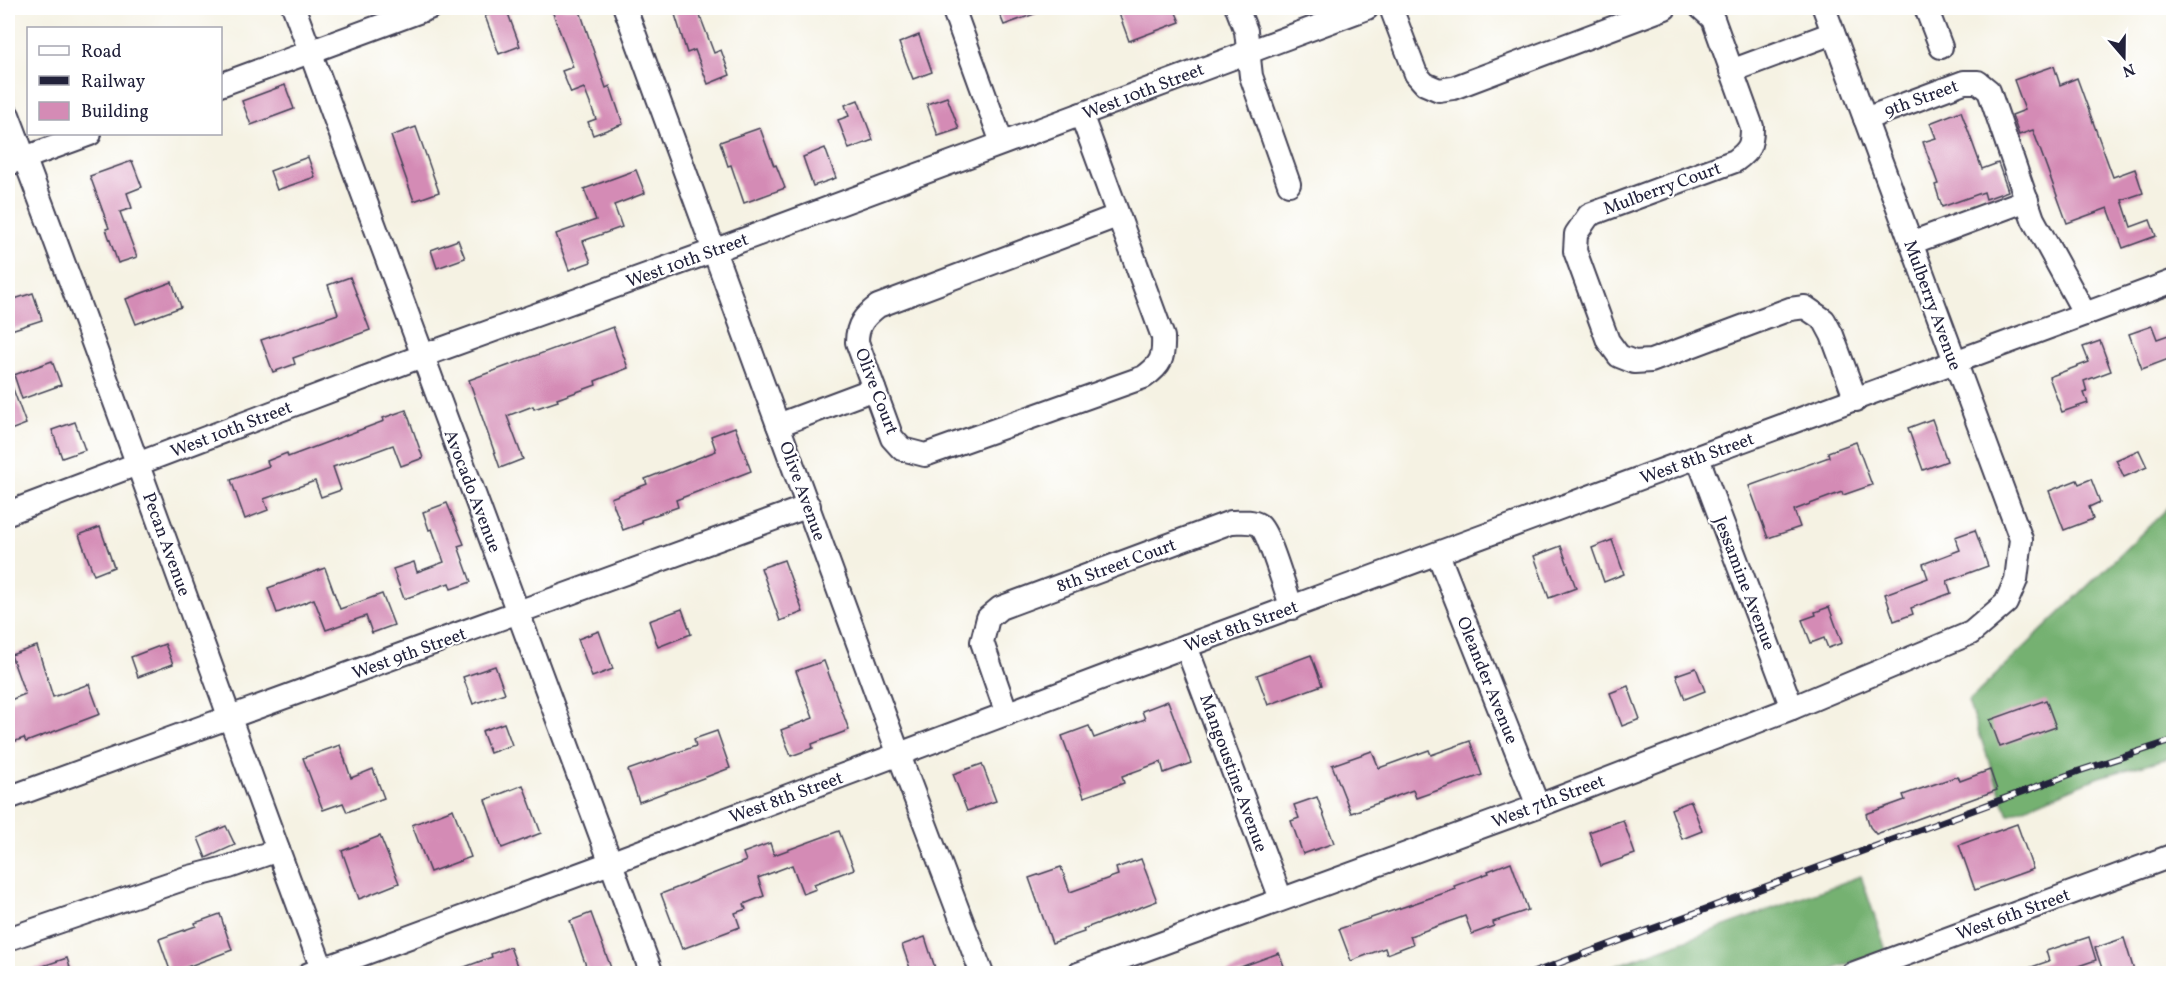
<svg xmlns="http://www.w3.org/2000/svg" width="2181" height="981" viewBox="0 0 2181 981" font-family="Vollkorn,serif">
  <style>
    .forest { fill: #75b171; stroke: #4c6a56; stroke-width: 1.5 }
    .building { fill: #d48bb5 }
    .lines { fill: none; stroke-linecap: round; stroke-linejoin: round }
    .minor-casing { stroke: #424154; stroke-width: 26 }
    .minor { stroke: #fff; stroke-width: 22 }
    .rail-casing { stroke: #22223b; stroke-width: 7 }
    .rail { stroke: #fff; stroke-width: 4.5; stroke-dasharray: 14; stroke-linecap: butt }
    .labels { text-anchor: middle; stroke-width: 4.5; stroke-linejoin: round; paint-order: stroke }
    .street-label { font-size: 18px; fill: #22223b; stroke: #fff }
  </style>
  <rect width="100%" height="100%" fill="#fff"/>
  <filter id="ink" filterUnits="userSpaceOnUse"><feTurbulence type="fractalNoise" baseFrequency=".0167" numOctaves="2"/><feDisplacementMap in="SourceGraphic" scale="12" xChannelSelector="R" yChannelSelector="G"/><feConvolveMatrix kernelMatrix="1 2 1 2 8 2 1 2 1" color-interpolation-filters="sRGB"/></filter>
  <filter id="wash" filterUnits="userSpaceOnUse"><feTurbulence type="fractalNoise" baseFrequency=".008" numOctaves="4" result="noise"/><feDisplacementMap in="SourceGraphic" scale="24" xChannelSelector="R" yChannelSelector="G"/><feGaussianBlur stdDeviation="1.35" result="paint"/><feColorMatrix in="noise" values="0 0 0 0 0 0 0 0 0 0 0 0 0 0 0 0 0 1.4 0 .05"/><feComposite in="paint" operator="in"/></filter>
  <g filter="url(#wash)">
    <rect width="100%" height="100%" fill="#f5f2e3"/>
    <g class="forest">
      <path d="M2173 503V757L2099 777 2008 815 1968 702Z"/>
      <path d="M1861 876 1886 950 1823 973 1594 974Z"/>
    </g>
    <g id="blocks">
      <g class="building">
        <path d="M506 8 520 46 499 54 485 16Z"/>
        <path d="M551 8H579L606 88 610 86 623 124 593 135 588 122 596 119 584 88 571 93 562 71 573 67Z"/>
        <path d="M673 8H697L714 53 721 50 730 75 708 84 695 50 687 53Z"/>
        <path d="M997 8H1048V9L1004 25Z"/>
        <path d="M1117 8H1174L1180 22 1129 41Z"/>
        <path d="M919 35 932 72 913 79 899 43Z"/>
        <path d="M2054 66 2060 85 2077 78 2113 177 2135 169 2143 193 2122 200 2131 227 2150 220 2156 236 2123 248 2108 208 2067 223 2033 130 2019 135 2012 115 2025 110 2014 80Z"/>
        <path d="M285 85 294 109 251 125 242 101Z"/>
        <path d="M947 97 959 129 938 136 927 104Z"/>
        <path d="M858 100 873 140 849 149 838 120 849 116 845 105Z"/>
        <path d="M1961 111 1982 169 1998 163 2008 191 1986 199 1984 192 1942 207 1935 185 1938 184 1923 142 1936 138 1930 123Z"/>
        <path d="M416 127 439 192 414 201 391 136Z"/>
        <path d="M760 128 774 166 776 165 785 188 744 203 731 165 728 166 720 142Z"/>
        <path d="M825 148 836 178 813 186 803 157Z"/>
        <path d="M308 157 315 177 277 190 270 171Z"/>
        <path d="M132 161 142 187 127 193 132 208 120 212 137 257 118 263 106 229 109 228 90 176Z"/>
        <path d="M636 170 645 193 614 205 622 227 583 241 591 262 569 270 556 234 596 220 584 189Z"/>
        <path d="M458 240 465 258 437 268 431 250Z"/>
        <path d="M350 277 370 330 293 358 295 364 273 372 261 340 338 314 328 285Z"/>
        <path d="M172 282 181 307 136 324 126 299Z"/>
        <path d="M33 293 42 320 11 330 8 321V301Z"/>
        <path d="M2152 326 2157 339 2174 333V357L2142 369 2129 334Z"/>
        <path d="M613 327 628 368 595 381 596 385 557 399 558 401 534 409 533 406 507 416 523 459 500 468 469 380Z"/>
        <path d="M2100 341 2111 371 2084 381 2087 392 2084 393 2088 403 2062 412 2049 377 2089 362 2083 347Z"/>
        <path d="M52 361 61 385 22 399 14 375Z"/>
        <path d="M8 378H9L26 424 8 431Z"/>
        <path d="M406 410 423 458 401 466 393 445 333 467 341 490 321 497 315 481 264 499 268 510 245 519 231 480 269 466 267 461 287 453 288 457 341 437 384 421 383 418Z"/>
        <path d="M1932 419 1947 461 1923 470 1908 428Z"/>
        <path d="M75 422 85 450 62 458 52 430Z"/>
        <path d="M735 427 751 471 676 500 678 507 641 520 642 523 623 530 611 498 647 484 645 479 716 451 711 436Z"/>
        <path d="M1856 442 1872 485 1843 495 1842 492 1794 510 1800 527 1768 538 1749 486 1829 457 1828 452Z"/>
        <path d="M2139 450 2147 467 2124 477 2116 460Z"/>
        <path d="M2091 479 2100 502 2089 507 2093 519 2064 530 2049 491 2077 480 2079 484Z"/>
        <path d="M447 503 464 544 458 546 471 582 451 589 449 583 404 599 393 569 414 562 417 572 444 562 432 529 429 530 423 512Z"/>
        <path d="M100 527 114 567 94 575 79 535Z"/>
        <path d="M1975 530 1988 566 1947 581 1951 593 1911 608 1913 614 1894 621 1885 594 1928 578 1923 564 1960 550 1955 537Z"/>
        <path d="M1612 540 1624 574 1604 582 1592 548Z"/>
        <path d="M1561 546 1576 588 1549 598 1534 556Z"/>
        <path d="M784 560 803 612 780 621 761 568Z"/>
        <path d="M325 568 340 609 382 594 394 625 372 633 366 616 326 630 314 599 277 613 268 588Z"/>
        <path d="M1829 607 1842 643 1828 648 1824 638 1811 643 1802 620 1816 615 1815 612Z"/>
        <path d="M682 609 691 634 658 647 649 621Z"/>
        <path d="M599 631 613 669 592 677 578 639Z"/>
        <path d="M165 644 173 664 138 677 131 657Z"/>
        <path d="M37 646 53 697 89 684 100 714 26 742 24 738 8 744V701L25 694 11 655Z"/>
        <path d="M1311 655 1322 685 1268 705 1257 675Z"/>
        <path d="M824 661 849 730 812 744 813 748 791 756 781 730 813 718 796 671Z"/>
        <path d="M495 666 505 693 473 704 463 677Z"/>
        <path d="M1696 668 1705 691 1685 699 1676 675Z"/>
        <path d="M1628 686 1640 719 1622 726 1610 693Z"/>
        <path d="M2046 700 2056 727 2000 747 1990 720Z"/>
        <path d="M1168 701 1191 763 1164 773 1161 762 1122 776 1124 783 1084 797 1062 736 1089 726 1094 738 1145 719 1142 711Z"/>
        <path d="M504 723 512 745 490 753 482 731Z"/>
        <path d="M717 731 730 768 639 802 628 770 696 746 694 739Z"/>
        <path d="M1470 741 1482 775 1416 798 1413 790 1351 813 1332 765 1372 751 1379 768 1429 750 1431 755Z"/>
        <path d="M340 745 351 778 373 769 384 798 347 812 343 803 323 810 303 758Z"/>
        <path d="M982 764 996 801 967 811 953 774Z"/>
        <path d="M1990 770 1997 790 1876 834 1870 827 1866 814 1905 800 1903 795 1958 776 1960 781Z"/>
        <path d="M523 785 541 833 502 848 485 800Z"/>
        <path d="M1317 797 1334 843 1303 854 1291 821 1299 818 1294 805Z"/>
        <path d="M1691 801 1702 831 1682 839 1671 809Z"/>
        <path d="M453 809 471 857 430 872 412 825Z"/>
        <path d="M1623 820 1635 854 1601 866 1589 832Z"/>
        <path d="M2017 824 2033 869 1975 890 1959 845Z"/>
        <path d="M226 826 235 845 206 858 198 838Z"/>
        <path d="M839 831 854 869 814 884 816 889 803 894 792 865 758 878 764 896 744 904 746 909 735 913 740 927 682 949 661 894 746 861 743 853 770 843 774 855Z"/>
        <path d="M380 836 399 883 359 899 342 851Z"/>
        <path d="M1141 859 1157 901 1083 929 1084 932 1052 943 1029 878 1061 867 1070 892 1118 875 1116 868Z"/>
        <path d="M1511 862 1528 910 1493 922 1494 926 1472 934 1465 916 1410 936 1413 944 1387 954 1385 948 1351 961 1339 929 1456 889 1454 886 1489 873 1488 871Z"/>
        <path d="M591 913 611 968 595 974H589L570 921Z"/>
        <path d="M220 914 232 950 171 973 159 939 196 926 195 923Z"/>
        <path d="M925 937 937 974H912L902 945Z"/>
        <path d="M2089 937 2096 960 2055 974H2021L2020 971 2049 961 2046 951Z"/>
        <path d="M2124 938 2135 974H2104L2095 948Z"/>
        <path d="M510 947 520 974H451V972L492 957 491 954Z"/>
        <path d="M1279 953 1287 974H1227V972Z"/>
        <path d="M67 958 72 974H28V971Z"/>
      </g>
    </g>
  </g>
  <g filter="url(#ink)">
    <use href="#blocks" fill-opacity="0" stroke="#424154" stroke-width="1.5"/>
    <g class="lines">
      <g class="minor-casing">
        <g id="minor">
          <path d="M294 8 652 974"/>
          <path d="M625 8 899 755 982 974"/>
          <path d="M953 8 1002 143"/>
          <path d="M1237 8 1246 31 1251 76 1289 184"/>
          <path d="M1391 8 1416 74 1425 84 1439 90 1453 88 1665 8"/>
          <path d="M1701 8 1713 19 1752 127C1752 145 1750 150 1735 161L1589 215 1576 234 1575 251 1608 341 1619 356 1634 362 1651 361 1790 309 1805 307 1824 320 1832 335 1856 400"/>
          <path d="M1926 8 1941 47"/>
          <path d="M1731 71 1833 33"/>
          <path d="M220 85 429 8"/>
          <path d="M1081 114 1163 337C1164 358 1161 365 1144 377L925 455 902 449 892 438 857 342C857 324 865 316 878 306L1117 216"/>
          <path d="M8 115C117 400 217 688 324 974"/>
          <path d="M1865 119 1964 82H1978L1989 91 2033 219 2085 314"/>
          <path d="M8 164 90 134"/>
          <path d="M1911 243 2027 200"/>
          <path d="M778 425 874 389"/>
          <path d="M1698 458 1792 708"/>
          <path d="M8 513 422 356 713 251 1367 8"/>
          <path d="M1438 554 1538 806"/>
          <path d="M1186 646 1281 899"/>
          <path d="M1007 714 982 642 988 618 1000 608 1231 522C1240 522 1251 520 1259 525 1269 532 1286 593 1292 608"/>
          <path d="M8 798 809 506"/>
          <path d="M8 939 186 878 229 867 278 850"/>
          <path d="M309 974 610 863 1186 646 2174 281"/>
          <path d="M1078 974 1538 806 1792 708 1971 633 2006 603 2016 580 2021 539 1824 8"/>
          <path d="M1852 974 2174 855"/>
        </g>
      </g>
      <use href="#minor" class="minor"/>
      <g class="rail-casing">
        <path id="rail" d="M1530 974 2079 771 2174 740"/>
      </g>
      <use href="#rail" class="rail"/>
    </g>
  </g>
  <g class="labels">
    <g class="street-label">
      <text transform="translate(1143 91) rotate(-21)" y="6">West 10th Street</text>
      <text transform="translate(1921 98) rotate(-20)" y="6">9th Street</text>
      <text transform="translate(1662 188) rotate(-20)" y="6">Mulberry Court</text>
      <text transform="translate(687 260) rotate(-20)" y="6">West 10th Street</text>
      <text transform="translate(1933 305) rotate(70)" y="6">Mulberry Avenue</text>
      <text transform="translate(877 391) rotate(69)" y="6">Olive Court</text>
      <text transform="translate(231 429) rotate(-21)" y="6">West 10th Street</text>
      <text transform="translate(1697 458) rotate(-20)" y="6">West 8th Street</text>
      <text transform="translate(473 491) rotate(69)" y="6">Avocado Avenue</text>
      <text transform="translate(803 491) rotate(70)" y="6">Olive Avenue</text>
      <text transform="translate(167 544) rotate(70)" y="6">Pecan Avenue</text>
      <text transform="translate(1116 565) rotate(-20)" y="6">8th Street Court</text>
      <text transform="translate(1745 583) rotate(69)" y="6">Jessamine Avenue</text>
      <text transform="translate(1241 626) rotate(-20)" y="6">West 8th Street</text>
      <text transform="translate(409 653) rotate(-20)" y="6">West 9th Street</text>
      <text transform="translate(1488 680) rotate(68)" y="6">Oleander Avenue</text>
      <text transform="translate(1234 773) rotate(70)" y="6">Mangoustine Avenue</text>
      <text transform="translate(786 797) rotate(-20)" y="6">West 8th Street</text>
      <text transform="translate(1548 801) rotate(-21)" y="6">West 7th Street</text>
      <text transform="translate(2013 914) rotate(-20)" y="6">West 6th Street</text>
    </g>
  </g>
  <rect width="2181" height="981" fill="none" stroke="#fff" stroke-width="30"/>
  <rect x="27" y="27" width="195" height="108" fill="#ffffff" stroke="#a7a7b1" stroke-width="1.5"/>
  <rect x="39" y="46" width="30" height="9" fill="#ffffff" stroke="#a7a7b1" stroke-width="1.5"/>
  <text x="81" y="57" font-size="18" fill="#22223b">Road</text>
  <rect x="39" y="76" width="30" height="9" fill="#22223b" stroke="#a7a7b1" stroke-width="1.5"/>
  <text x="81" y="87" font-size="18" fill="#22223b">Railway</text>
  <rect x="39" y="102" width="30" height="18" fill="#d48bb5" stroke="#a7a7b1" stroke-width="1.5"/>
  <text x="81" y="117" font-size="18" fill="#22223b">Building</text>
  <g transform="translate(2124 57) rotate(160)" stroke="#ffffff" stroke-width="4.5" paint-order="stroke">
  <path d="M0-4.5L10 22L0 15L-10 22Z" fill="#22223b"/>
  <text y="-9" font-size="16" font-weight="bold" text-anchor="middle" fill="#22223b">N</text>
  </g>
</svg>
